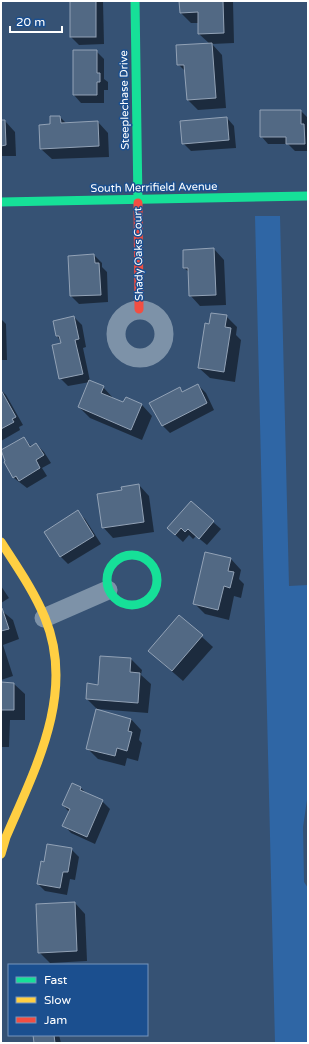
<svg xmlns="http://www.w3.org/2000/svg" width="309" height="1044" viewBox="0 0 309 1044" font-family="'Varela Round',sans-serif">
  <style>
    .green { fill: #2f66a5 }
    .shadow { fill: #0007 }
    .building { fill: #526984; stroke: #92a2b6 }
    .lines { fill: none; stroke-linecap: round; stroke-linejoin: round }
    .street { stroke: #7d92a8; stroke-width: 19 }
    .fast { stroke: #16e098; stroke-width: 9 }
    .slow { stroke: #ffcf43; stroke-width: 9 }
    .jam { stroke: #f24e42; stroke-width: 9 }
    .labels { text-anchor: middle; stroke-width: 3; stroke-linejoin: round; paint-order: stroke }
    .street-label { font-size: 11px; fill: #fff; stroke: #1b4f8f }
  </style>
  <rect width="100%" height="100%" fill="#365274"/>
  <path class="green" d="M255 216H280L289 586 308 585V793L303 827 304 882 308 888V1043H275Z"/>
  <g class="shadow">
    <path d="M71 1H103L104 44 79 45 71 37Z"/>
    <path d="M180 1H233L234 43 212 44 222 55 226 108 198 110 188 100 186 72 178 64 210 44 199 34V23H191L181 13Z"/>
    <path d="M74 51H96L104 59V79L108 82V90H104V103H81L74 95Z"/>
    <path d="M301 111 308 118V151H295L288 144H268L261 136Z"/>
    <path d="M60 117 67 124 98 122 108 133 109 157 52 159 41 149 51 125Z"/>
    <path d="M227 118 234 126 236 148 191 151 183 143Z"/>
    <path d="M1 121H5L15 132 16 156H1Z"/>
    <path d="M214 249 224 260 226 305 200 306 190 295 189 272 184 268Z"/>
    <path d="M94 255 102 263V267L107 272 108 302 79 304 71 296 69 257Z"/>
    <path d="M226 316 237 327 236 335 241 340 235 382 210 378 199 368 210 325Z"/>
    <path d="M74 317 82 325 86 347 83 348 90 381 103 387 114 399 124 404 126 398 142 405 152 416 142 440 90 418 79 407 90 382 68 386 60 378 62 344 57 336Z"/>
    <path d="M1 319 6 324 7 360H1Z"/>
    <path d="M198 385 206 393 214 410 170 433 163 426 180 388 184 393Z"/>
    <path d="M1 390 6 395 23 425 19 427 20 430 1 441Z"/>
    <path d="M23 438 32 447 36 444 44 452 51 463 42 468 47 476 27 488 14 478 1 452Z"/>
    <path d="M139 485 149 496 154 532 113 538 103 527 123 491Z"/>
    <path d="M77 512 85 519 101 544 68 564 61 557 45 532Z"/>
    <path d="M213 522 221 529 207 545 196 536 193 539 189 535 183 542 168 528Z"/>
    <path d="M231 559 241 570 239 579 244 584 241 598 234 596 229 620 205 614 194 603Z"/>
    <path d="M1 586 9 598 1 603Z"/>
    <path d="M1 610 13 620 19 639 3 645 13 676 1 680Z"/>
    <path d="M179 616 213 647 183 681 160 661Z"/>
    <path d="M101 657 131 659 142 670 141 675 151 684 148 713 97 709 87 699 99 686Z"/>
    <path d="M1 683 14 684 25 694V720H10L9 747H1Z"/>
    <path d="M131 719 141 730 139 740 142 743 138 761 127 758 125 766 98 759 87 748Z"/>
    <path d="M72 784 81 788 87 794 102 801 110 809 95 844 71 833 64 825 69 812 63 805Z"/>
    <path d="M71 849 79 857 75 880 70 879 67 895 45 891 38 884 45 863Z"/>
    <path d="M75 903 85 914 87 961 50 963 39 952Z"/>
    <path d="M34 1035H59L61 1043H35Z"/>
  </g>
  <g class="building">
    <rect x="70" y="1" width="26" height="36"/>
    <path d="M179 1H223L224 33 198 34V12L180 13Z"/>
    <path d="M212 43 216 98 187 100 184 65H177L176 45Z"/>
    <path d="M73 50H97V73H100V82H97V95H73Z"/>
    <path d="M260 110H301V124H304L305 144H286V137H260Z"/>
    <path d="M50 116H60L61 123 98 121 99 146 40 149 39 125 50 124Z"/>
    <path d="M227 117 229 140 182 144 180 121Z"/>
    <path d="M1 120H5L6 145 1 146Z"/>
    <path d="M214 248 216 295 189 296 188 268H183V250Z"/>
    <path d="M94 254 95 263H99L101 295 70 296 68 256Z"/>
    <path d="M211 313 227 315 225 327 231 328 224 372 198 368 205 323 209 324Z"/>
    <path d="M74 316 79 339 75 340 83 374 59 379 52 345 61 343 59 336H56L53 321Z"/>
    <path d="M89 380 104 386 101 393 123 402 126 397 142 404 131 430 78 407Z"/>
    <path d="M198 384 207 403 162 426 149 403 180 387 182 392Z"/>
    <path d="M1 390 16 417 12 419 14 422 1 429Z"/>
    <path d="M24 437 30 447 36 443 44 455 36 460 40 468 19 481 16 476 13 478 4 462 5 461 1 450Z"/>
    <path d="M139 484 144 522 102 528 97 494 122 490 121 487Z"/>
    <path d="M191 501 214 521 199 539 188 529 185 532 181 528 175 535 167 528Z"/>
    <path d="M78 510 94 536 60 557 44 532Z"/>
    <path d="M205 552 231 558 228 571 234 572 230 588 224 586 218 610 193 604Z"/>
    <path d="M2 608 9 629 1 631V609Z"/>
    <path d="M179 615 203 635 172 671 148 651Z"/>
    <path d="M100 656 131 658 130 672 140 673 138 703 86 699 87 683 98 685Z"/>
    <path d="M1 682 14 683V710H1Z"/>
    <path d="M96 709 131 719 128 731 132 732 127 751 117 748 115 756 86 749Z"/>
    <path d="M72 783 81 787 80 790 103 800 87 837 62 826 70 809 62 805Z"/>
    <path d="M47 844 72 848 68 872H63L60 888 37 884 41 861 44 862Z"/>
    <path d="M75 902 77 951 38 953 36 904Z"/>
    <path d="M33 1035H54L55 1043H34Z"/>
  </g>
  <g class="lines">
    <g class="street">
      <circle cx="140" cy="334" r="24"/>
      <path d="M44 618 108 590"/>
    </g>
    <g class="fast">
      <path d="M135 1 138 203"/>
      <path d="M1 202 308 196"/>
      <circle cx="132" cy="580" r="25"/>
    </g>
    <path class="slow" d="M1 542C17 567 34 591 45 618 76 693 35 769 6 837L1 854"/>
    <path class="jam" d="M138 203 139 309"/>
  </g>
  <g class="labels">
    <g class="street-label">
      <text transform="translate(124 100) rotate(-91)" y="4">Steeplechase Drive</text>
      <text transform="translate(154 187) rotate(-1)" y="4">South Merrifield Avenue</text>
      <text transform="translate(138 254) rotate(-91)" y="4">Shady Oaks Court</text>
    </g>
  </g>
  <rect width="309" height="1044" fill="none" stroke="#ffffff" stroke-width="4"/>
  <rect x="8" y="964" width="140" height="72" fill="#1b4f8f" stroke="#7695bc"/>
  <rect x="16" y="977" width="20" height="6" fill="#16e098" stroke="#7695bc"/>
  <text x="44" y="984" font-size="12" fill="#ffffff">Fast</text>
  <rect x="16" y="997" width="20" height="6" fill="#ffcf43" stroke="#7695bc"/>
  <text x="44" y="1004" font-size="12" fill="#ffffff">Slow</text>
  <rect x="16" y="1017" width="20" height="6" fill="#f24e42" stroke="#7695bc"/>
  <text x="44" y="1024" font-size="12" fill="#ffffff">Jam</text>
  <path d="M10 26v6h52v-6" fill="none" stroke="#ffffff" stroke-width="2"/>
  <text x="16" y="26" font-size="12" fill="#ffffff" stroke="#1b4f8f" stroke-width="3" paint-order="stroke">20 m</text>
</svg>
